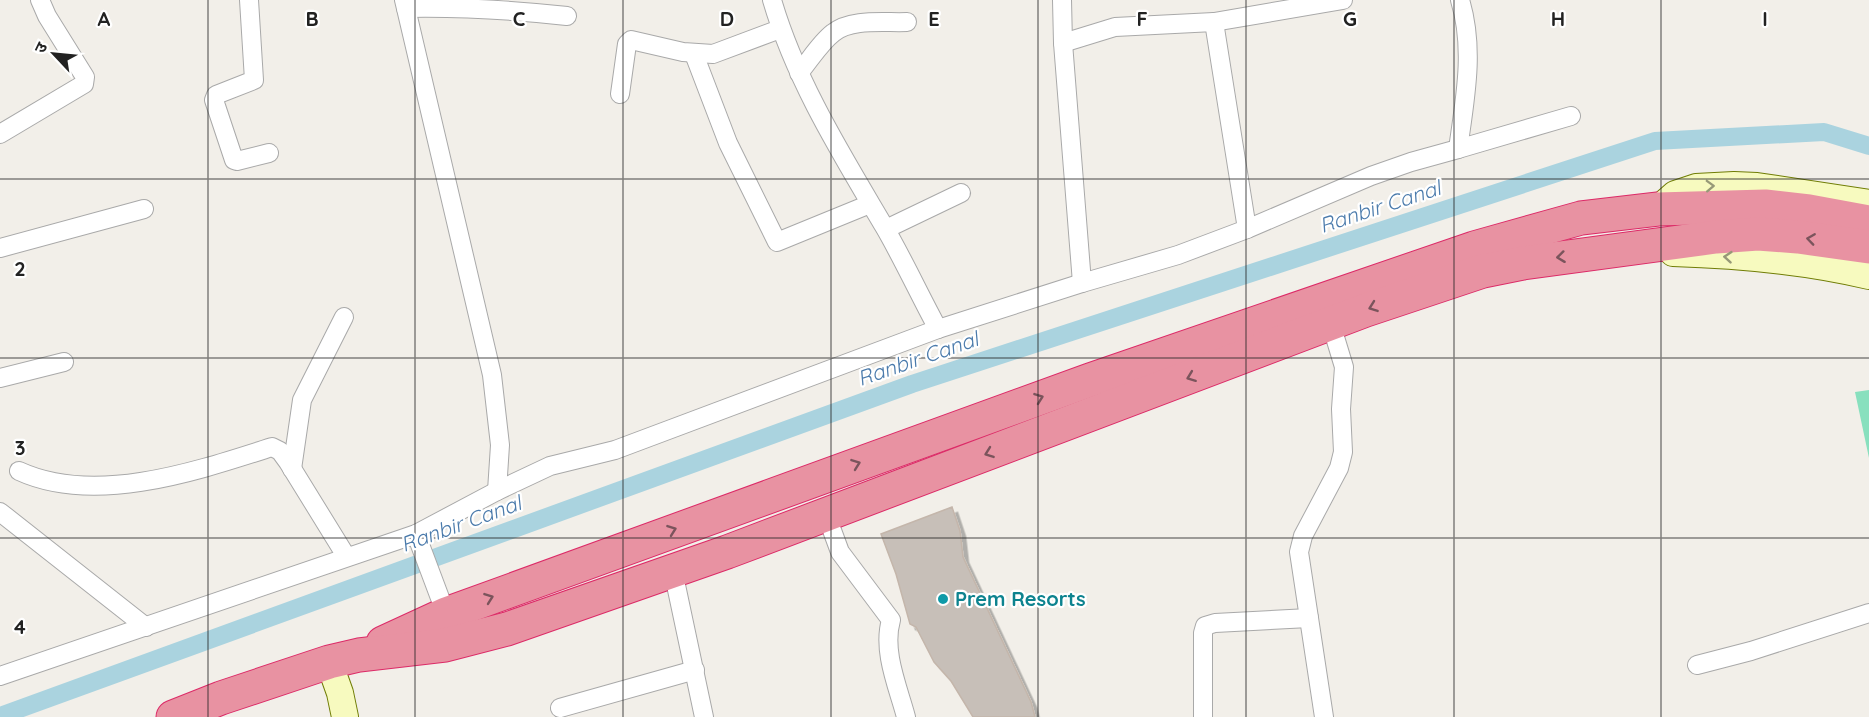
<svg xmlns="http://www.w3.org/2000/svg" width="1869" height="717" viewBox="0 0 1869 717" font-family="Quicksand,'Noto Sans Devanagari',sans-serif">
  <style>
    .pitch { fill: #88e0be }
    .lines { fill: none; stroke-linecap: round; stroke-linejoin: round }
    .canal { stroke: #aad3df; stroke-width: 18 }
    .building { fill: #c7bfb8; stroke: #c4b6ab; stroke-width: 1.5; filter: url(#shadow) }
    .street-casing { stroke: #a9a9a9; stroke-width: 20 }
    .secondary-casing { stroke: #707d05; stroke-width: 28 }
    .highway-casing { stroke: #dc2a67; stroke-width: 35 }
    .street { stroke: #fff; stroke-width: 18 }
    .secondary { stroke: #f7fabf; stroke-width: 26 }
    .highway { stroke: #e892a2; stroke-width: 33 }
    .oneway { stroke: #979978 }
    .oneway2 { stroke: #7b545c }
    .grid { fill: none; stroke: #222; stroke-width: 1.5; stroke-opacity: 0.55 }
    .culture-dot { fill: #0f9aa8; stroke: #fff; stroke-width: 2 }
    .labels { text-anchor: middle; stroke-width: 4.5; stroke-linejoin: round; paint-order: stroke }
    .culture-label { font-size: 20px; font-weight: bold; fill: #0d838f; stroke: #fff; text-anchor: start }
    .water-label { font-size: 21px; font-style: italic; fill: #4a7aab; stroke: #fff }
    .grid-label { font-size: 20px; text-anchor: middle; font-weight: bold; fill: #222; stroke: #fff; stroke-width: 4.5; stroke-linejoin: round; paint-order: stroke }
  </style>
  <defs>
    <filter id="shadow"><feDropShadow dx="5.5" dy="5.5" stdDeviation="0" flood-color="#0004"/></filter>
  </defs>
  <rect width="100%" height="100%" fill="#f2efe9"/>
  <path class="pitch" d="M1869 390V458L1855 392Z"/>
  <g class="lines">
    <path class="canal" d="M0 716 912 384 1655 141 1824 132 1869 146"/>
  </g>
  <path class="building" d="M952 507 960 531 963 557 1031 702 1035 717H973L951 681 934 662 916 627 910 624 896 574 881 534Z"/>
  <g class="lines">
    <g class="street-casing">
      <g id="street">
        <path d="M249 0 254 80 216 95 214 100 234 160 237 161 269 153"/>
        <path d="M404 0 492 375 500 445 497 491"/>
        <path d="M772 0C796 82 842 155 885 228 904 261 920 296 938 329"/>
        <path d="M1062 0 1063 43 1082 283"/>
        <path d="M406 8C461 7 513 10 567 16"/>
        <path d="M1214 22 1343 0"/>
        <path d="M1063 43 1115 27 1214 22 1247 229"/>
        <path d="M694 54 728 143 777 242 870 204"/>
        <path d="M799 73C810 60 820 43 833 33 851 18 885 23 907 22"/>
        <path d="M620 94 627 44 631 40 683 52 713 54 780 29"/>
        <path d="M0 134 84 84 85 77 47 16 40 0"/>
        <path d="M1458 149 1571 116"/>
        <path d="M886 229 961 193"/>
        <path d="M0 248 144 209"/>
        <path d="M0 378 64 362"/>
        <path d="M292 469 302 400 344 317"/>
        <path d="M19 471C95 506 197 471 272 447L280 451 288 462 346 556"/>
        <path d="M0 512 146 627"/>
        <path d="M826 514 840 552 891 620C882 651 898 687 906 717"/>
        <path d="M416 534 446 614"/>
        <path d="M673 571 704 717"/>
        <path d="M1697 665 1751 651 1869 613"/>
        <path d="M0 676 416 534 497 491 550 466 615 450 938 329 1082 283 1178 255 1247 229 1371 176 1411 162 1458 149C1465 99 1475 49 1460 0"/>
        <path d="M560 708 695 670"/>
        <path d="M1203 717V633L1205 626 1215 623 1309 618"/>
        <path d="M1324 717 1299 552 1303 536 1339 468 1343 452 1341 409 1344 367 1331 324"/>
      </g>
    </g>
    <g class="secondary-casing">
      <g id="secondary">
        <path d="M1658 209 1675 194 1696 187 1734 185 1757 186 1869 203"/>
        <path d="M1673 253C1738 255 1806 261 1869 276"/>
        <path d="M329 662 340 693 345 717"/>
      </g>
    </g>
    <g class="highway-casing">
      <g id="highway">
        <path d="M383 643 446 614 1090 380 1474 248 1581 218 1658 209 1765 206 1809 211 1869 222"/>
        <path d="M173 717 221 698 329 662 359 655 445 645 507 629 727 552 1366 310 1483 271 1523 263 1716 237 1758 234 1798 237 1869 247"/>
      </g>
    </g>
    <use href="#street" class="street"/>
    <use href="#secondary" class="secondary"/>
    <use href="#highway" class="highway"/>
  </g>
  <defs><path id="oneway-chevron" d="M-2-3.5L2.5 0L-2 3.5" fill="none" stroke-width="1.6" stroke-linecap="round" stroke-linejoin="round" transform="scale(1.5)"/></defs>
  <g class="oneway">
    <use href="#oneway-chevron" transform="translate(1710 186) rotate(-2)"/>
    <use href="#oneway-chevron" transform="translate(1728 257) rotate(-175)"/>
  </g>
  <g class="oneway2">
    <use href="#oneway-chevron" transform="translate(1811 239) rotate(-172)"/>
    <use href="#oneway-chevron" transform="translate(1561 257) rotate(173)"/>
    <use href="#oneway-chevron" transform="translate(1373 307) rotate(160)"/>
    <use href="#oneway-chevron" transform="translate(1191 377) rotate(159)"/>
    <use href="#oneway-chevron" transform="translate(1039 398) rotate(-20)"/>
    <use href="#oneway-chevron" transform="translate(989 453) rotate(160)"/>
    <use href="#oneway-chevron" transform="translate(856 464) rotate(-20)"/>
    <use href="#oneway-chevron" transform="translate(672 530) rotate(-20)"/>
    <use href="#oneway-chevron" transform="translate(489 598) rotate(-20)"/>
  </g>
  <path class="grid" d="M208 0V717M415 0V717M623 0V717M831 0V717M1038 0V717M1246 0V717M1454 0V717M1661 0V717M0 179H1869M0 358H1869M0 538H1869"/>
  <circle class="culture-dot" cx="943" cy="599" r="6"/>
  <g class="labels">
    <g class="culture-label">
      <text x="955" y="606">Prem Resorts</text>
    </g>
    <g class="water-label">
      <text transform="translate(1380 207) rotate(-18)" y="7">Ranbir Canal</text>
      <text transform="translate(918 359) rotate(-19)" y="7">Ranbir Canal</text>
      <text transform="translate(461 524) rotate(-20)" y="7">Ranbir Canal</text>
    </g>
  </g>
  <g class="grid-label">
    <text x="104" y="26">A</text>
    <text x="312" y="26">B</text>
    <text x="519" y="26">C</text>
    <text x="727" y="26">D</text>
    <text x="934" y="26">E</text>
    <text x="1142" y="26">F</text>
    <text x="1350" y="26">G</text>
    <text x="1558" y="26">H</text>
    <text x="1765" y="26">I</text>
    <text x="20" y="276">2</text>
    <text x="20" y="455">3</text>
    <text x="20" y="634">4</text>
  </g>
  <g transform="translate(54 54) rotate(296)" stroke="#ffffff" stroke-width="4.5" paint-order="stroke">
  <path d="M0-4.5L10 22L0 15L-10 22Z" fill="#222222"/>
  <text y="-9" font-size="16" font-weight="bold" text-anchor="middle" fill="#222222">उ</text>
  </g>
</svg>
